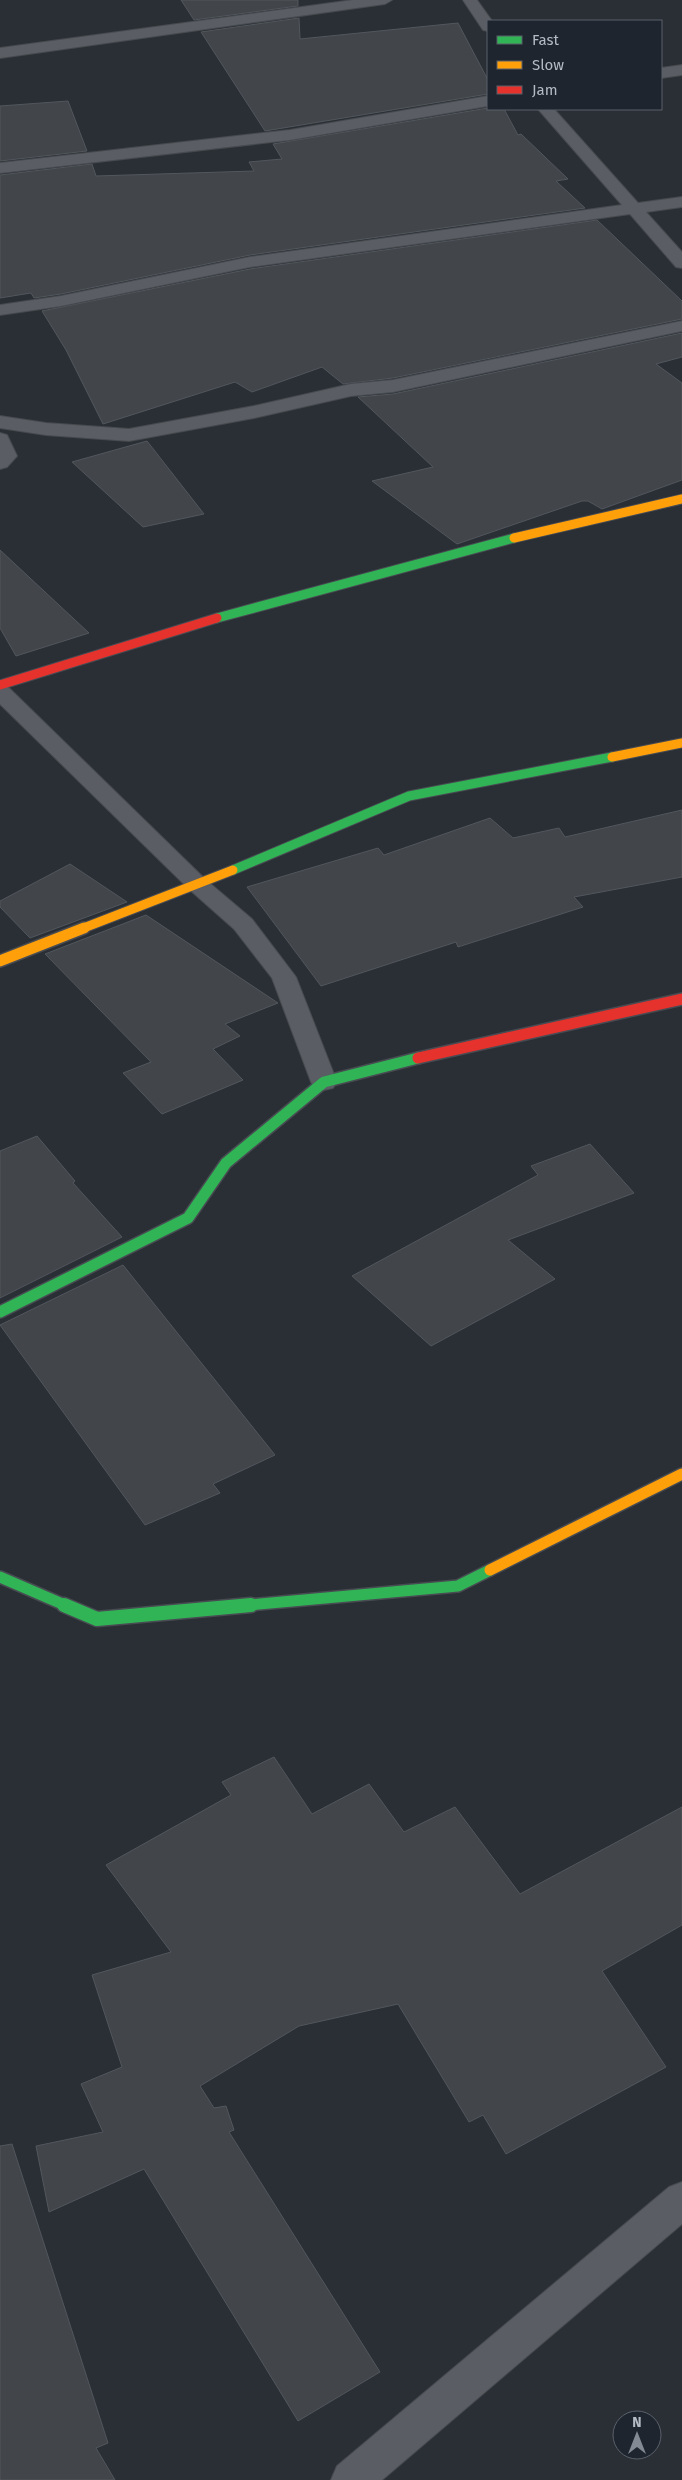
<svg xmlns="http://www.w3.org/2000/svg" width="682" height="2480" viewBox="0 0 682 2480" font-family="'Fira Sans',sans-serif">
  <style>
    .building { fill: #42464b; stroke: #52565d }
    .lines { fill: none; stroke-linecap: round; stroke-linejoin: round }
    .street-casing { stroke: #464a4f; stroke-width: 2 }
    .fast-far2-casing { stroke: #484b52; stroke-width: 11 }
    .fast-far1-casing { stroke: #484b52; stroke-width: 14 }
    .fast-casing { stroke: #484b52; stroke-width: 17 }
    .slow-far1-casing { stroke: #484b52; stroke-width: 11 }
    .slow-casing { stroke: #484b52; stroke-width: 14 }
    .jam-far1-casing { stroke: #484b52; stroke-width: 11 }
    .jam-casing { stroke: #484b52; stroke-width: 14 }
    .street { fill: #5a5d63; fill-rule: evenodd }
    .fast-far2 { stroke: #30b455; stroke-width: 9 }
    .fast-far1 { stroke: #30b455; stroke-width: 11 }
    .fast { stroke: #30b455; stroke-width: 14 }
    .slow-far1 { stroke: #ff9f0a; stroke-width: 9 }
    .slow { stroke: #ff9f0a; stroke-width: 11 }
    .jam-far1 { stroke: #e5322d; stroke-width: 9 }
    .jam { stroke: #e5322d; stroke-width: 11 }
  </style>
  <rect width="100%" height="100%" fill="#2a2f35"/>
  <g class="building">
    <path d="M181 0H298V6L194 20Z"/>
    <path d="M299 18 300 39 458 23 488 80V94L265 131 201 32Z"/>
    <path d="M68 101 87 151 0 161V106Z"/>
    <path d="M488 108 504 109 518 135 521 134 568 179 556 181 585 208 250 255 61 294 34 298 31 293 0 298V175L92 164 96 176 254 171 249 162 282 159 273 144Z"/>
    <path d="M597 220 682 301V319L393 378 343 384 322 367 252 392 235 382 103 424 66 350 42 311 250 269Z"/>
    <path d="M682 333V357L656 364 682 383V480L602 509 588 501H582L457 544 372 481 433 467 358 397 393 394Z"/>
    <path d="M147 441 204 514 143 527 72 462Z"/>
    <path d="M0 550 89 633 16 656 0 628Z"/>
    <path d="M682 810V877L574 897 583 907 458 947 456 942 321 986 247 887 378 848 384 855 490 818 513 838 559 828 565 837Z"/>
    <path d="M70 864 127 902 30 938 0 907V901Z"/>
    <path d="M146 915 278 1003 225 1024 240 1036 213 1049 243 1080 162 1114 123 1073 151 1062 45 954Z"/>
    <path d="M37 1136 75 1181 73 1183 122 1237 0 1298V1151Z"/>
    <path d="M590 1144 634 1193 508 1240 555 1279 431 1346 352 1276 538 1175 531 1166Z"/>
    <path d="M123 1265 275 1455 213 1484 220 1493 145 1525 0 1325Z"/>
    <path d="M274 1757 312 1814 369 1784 404 1832 455 1807 520 1894 682 1807V1925L602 1971 666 2067 506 2154 483 2115 469 2122 398 2004 299 2026 200 2086 214 2108 226 2106 234 2130 229 2132 380 2372 298 2421 144 2169 49 2212 36 2146 103 2132 81 2084 122 2067 92 1975 171 1952 106 1865 231 1795 222 1782Z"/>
    <path d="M12 2144 108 2443 96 2448 115 2480H0V2146Z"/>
  </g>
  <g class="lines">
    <g class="street-casing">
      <g id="street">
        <path d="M353 0H392L385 4 0 58V48Z"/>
        <path d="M463 0H477L492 21H488V31L483 30Z"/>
        <path d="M682 65V75L661 78V68Z"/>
        <path d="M488 96V106L290 140 0 173V163L290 130Z"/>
        <path d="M538 109H554L638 203 682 197V207L646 212 682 252V268L676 267 630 214 250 267 61 306 0 315V305L61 296 250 257 622 205Z"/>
        <path d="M682 321V331L393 392 351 396 254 418 129 441 46 435 0 428V416L46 423 129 429 254 406 351 384 393 380Z"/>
        <path d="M0 433 7 435 17 456 7 467 0 469Z"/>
        <path d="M0 685 8 687 206 880 252 919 296 977 337 1082 333 1088 324 1090 315 1088 311 1082 272 978 234 929 190 890 0 704Z"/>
        <path d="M682 2182V2224L382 2480H331L337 2466 669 2187Z"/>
      </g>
    </g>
    <g class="fast-far2-casing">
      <g id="fast-far2">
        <path d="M217 618 514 538"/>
        <path d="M233 870 409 796 612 757"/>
      </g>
    </g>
    <g class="fast-far1-casing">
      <g id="fast-far1">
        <path d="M0 1312 188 1218 226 1163 324 1082 418 1058"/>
        <path d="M0 1577 67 1606"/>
        <path d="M238 1606 458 1586 490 1570"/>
      </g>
    </g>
    <g class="fast-casing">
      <path id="fast" d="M64 1605 97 1619 251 1605"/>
    </g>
    <g class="slow-far1-casing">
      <g id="slow-far1">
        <path d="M514 538 682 499"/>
        <path d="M612 757 682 743"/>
        <path d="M81 929 233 870"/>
      </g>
    </g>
    <g class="slow-casing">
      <g id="slow">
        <path d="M0 961 84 928"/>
        <path d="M490 1570 682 1474"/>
      </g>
    </g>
    <g class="jam-far1-casing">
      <path id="jam-far1" d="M0 685 217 618"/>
    </g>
    <g class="jam-casing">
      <path id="jam" d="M418 1058 682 999"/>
    </g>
    <use href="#street" class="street"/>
    <use href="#fast-far2" class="fast-far2"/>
    <use href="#fast-far1" class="fast-far1"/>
    <use href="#fast" class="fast"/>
    <use href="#slow-far1" class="slow-far1"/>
    <use href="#slow" class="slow"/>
    <use href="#jam-far1" class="jam-far1"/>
    <use href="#jam" class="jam"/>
  </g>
  <rect x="487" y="20" width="175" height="90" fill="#1f252f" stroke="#5b616b"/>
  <rect x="497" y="36" width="25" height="8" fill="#30b455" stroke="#5b616b"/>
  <text x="532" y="45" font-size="15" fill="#b5bbc5">Fast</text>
  <rect x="497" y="61" width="25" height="8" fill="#ff9f0a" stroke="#5b616b"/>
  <text x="532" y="70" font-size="15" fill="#b5bbc5">Slow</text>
  <rect x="497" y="86" width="25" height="8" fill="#e5322d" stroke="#5b616b"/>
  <text x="532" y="95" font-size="15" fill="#b5bbc5">Jam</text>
  <g transform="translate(637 2435)"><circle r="24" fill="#1f252f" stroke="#5b616b"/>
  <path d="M0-4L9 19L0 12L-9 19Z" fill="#848a93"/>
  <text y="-8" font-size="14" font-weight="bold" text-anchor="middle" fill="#b5bbc5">N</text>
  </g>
</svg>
